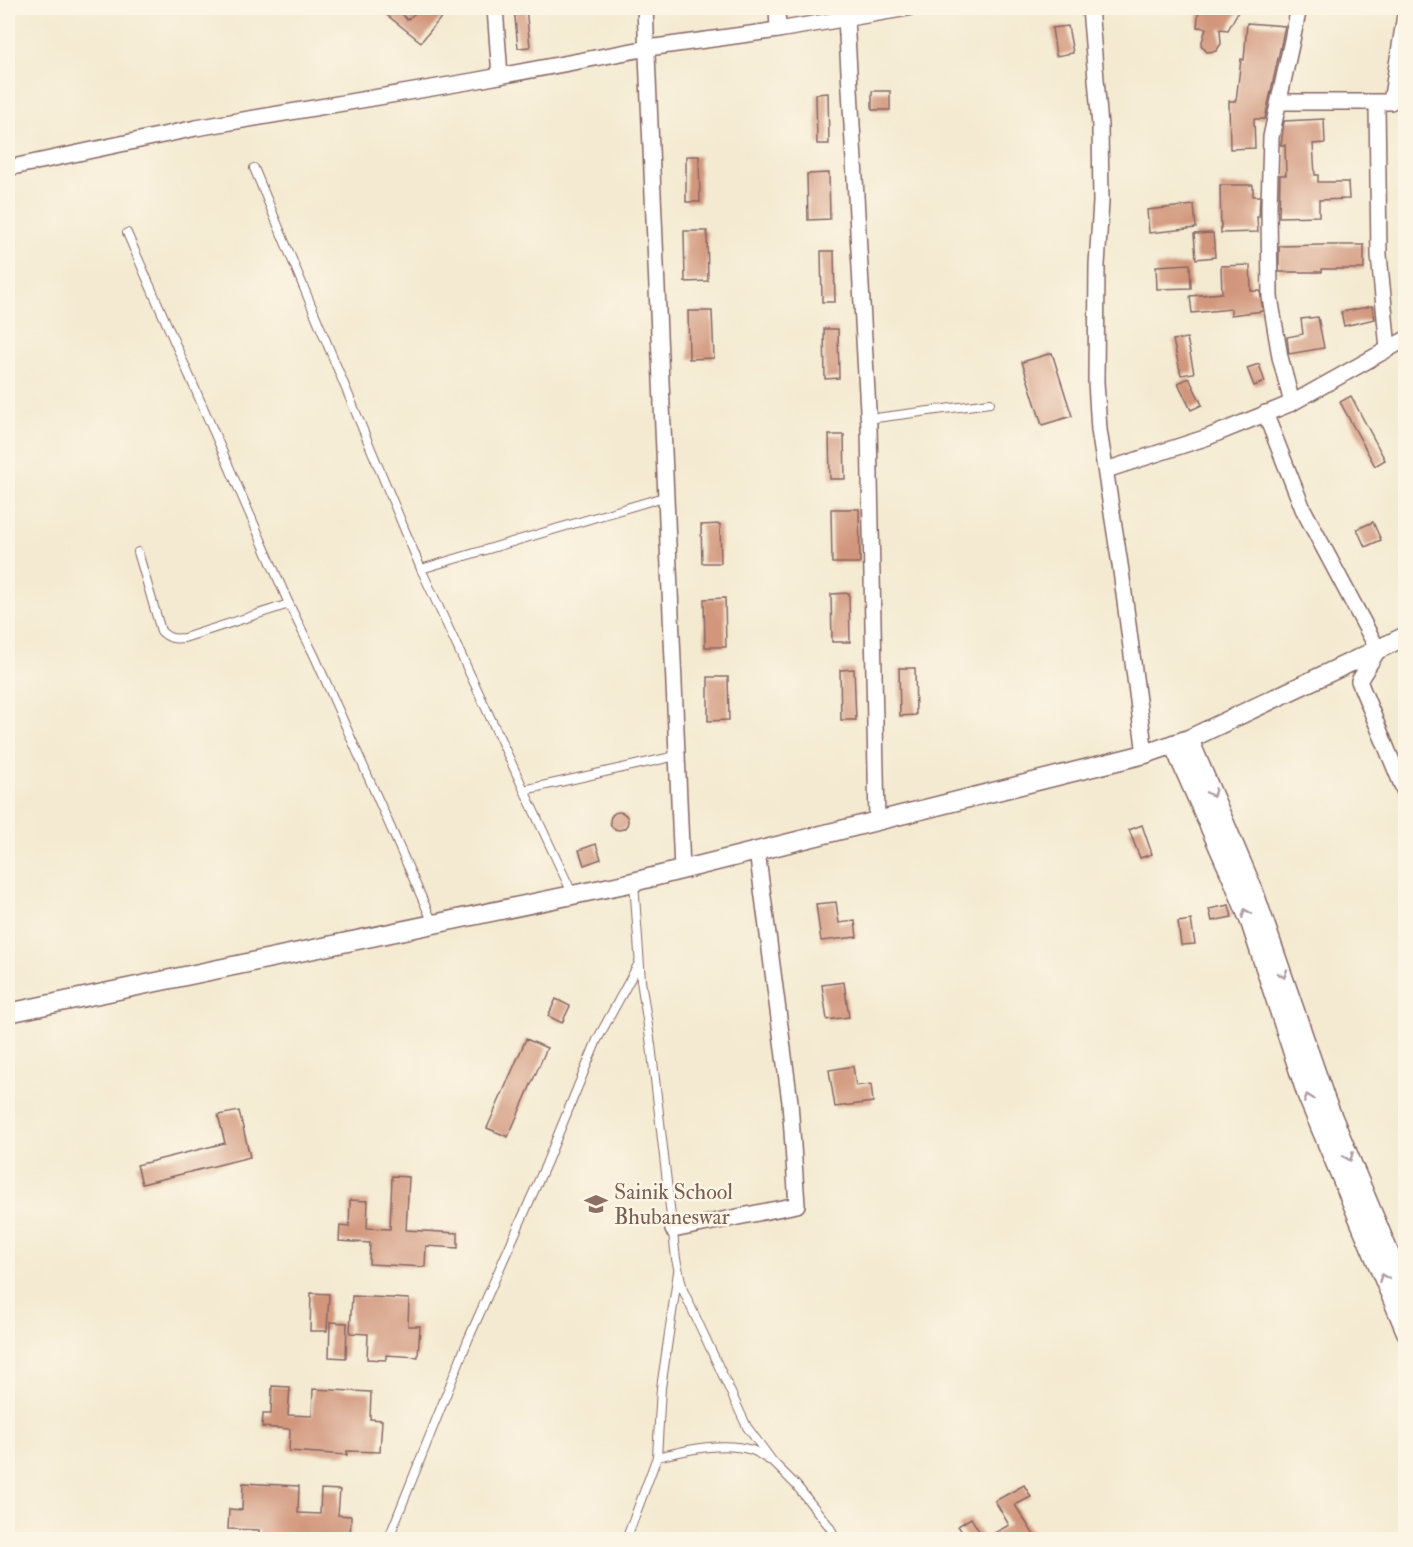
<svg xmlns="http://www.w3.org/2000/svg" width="1413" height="1547" viewBox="0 0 1413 1547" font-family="'IM FELL Double Pica',serif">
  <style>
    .building { fill: #d1967b }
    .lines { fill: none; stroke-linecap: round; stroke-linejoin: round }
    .service-casing { stroke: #866665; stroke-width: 10 }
    .minor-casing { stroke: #866665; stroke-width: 18 }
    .tertiary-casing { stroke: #866665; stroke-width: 21 }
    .service { stroke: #fff; stroke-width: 8 }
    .minor { stroke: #fff; stroke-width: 15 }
    .tertiary { stroke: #fff; stroke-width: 18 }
    .oneway { stroke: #ae9aa0 }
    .labels { text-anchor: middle; stroke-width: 5; stroke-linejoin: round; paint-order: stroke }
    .education-label { font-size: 22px; fill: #785e54; stroke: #fcf5e5; text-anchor: start }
  </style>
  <rect width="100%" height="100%" fill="#fcf5e5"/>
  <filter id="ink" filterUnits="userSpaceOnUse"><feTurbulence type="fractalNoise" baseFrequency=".0167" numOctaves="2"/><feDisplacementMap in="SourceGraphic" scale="12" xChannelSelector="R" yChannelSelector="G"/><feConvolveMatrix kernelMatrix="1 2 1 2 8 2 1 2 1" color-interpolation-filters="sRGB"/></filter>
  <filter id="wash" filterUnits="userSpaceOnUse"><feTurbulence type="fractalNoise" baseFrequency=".008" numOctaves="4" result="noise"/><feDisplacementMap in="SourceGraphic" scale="24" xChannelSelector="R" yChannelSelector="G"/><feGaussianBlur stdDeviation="1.35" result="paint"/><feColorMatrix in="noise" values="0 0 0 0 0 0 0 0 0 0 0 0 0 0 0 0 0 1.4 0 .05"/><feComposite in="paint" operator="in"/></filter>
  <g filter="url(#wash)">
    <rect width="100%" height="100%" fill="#f4ead1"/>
    <g id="blocks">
      <g class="building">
        <path d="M378 8H397L407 20 421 8H449L421 42Z"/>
        <path d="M514 8H526L530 47 518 48Z"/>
        <path d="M1199 8H1240L1228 30 1220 29 1221 44 1216 51 1207 52 1201 45 1206 28 1197 27Z"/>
        <path d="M1247 23 1285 26 1265 119H1254L1255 148 1230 149 1229 101H1236L1241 59 1244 60Z"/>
        <path d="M1068 26 1073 53 1056 56 1052 28Z"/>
        <rect x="872" y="91" width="18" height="19"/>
        <path d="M828 93 829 144H817L816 94Z"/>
        <path d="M1324 119 1325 143 1313 144 1315 175H1318V182H1348L1349 199 1319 200V216L1279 217 1280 175H1286L1285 145H1281L1284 121Z"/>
        <path d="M686 156H699L700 202H686Z"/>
        <path d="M829 173 830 219 808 220 807 174Z"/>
        <path d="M1220 185H1253V196H1260L1259 217H1257L1258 232 1221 233Z"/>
        <path d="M1194 205 1196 228 1149 233 1147 210Z"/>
        <path d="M684 231H707L708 281 685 282Z"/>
        <path d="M1213 233 1215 257 1196 259 1194 234Z"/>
        <path d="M1322 245H1364V269H1322V272H1279V246Z"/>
        <path d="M821 251H834L835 302H822Z"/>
        <path d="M1190 264 1191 288 1157 289 1156 266Z"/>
        <path d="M1250 265 1251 291H1260L1263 311 1231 315V309L1192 313 1190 296 1222 293 1221 266Z"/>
        <path d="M1372 306 1375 319 1344 326 1341 312Z"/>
        <path d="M688 311H712L714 358 689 359Z"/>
        <path d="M1318 317 1324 348 1289 354 1287 337 1303 334 1301 319Z"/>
        <path d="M824 329H838L839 378 825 379Z"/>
        <path d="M1187 338 1194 373 1181 375 1173 340Z"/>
        <path d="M1052 353 1072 416 1042 425 1022 362Z"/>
        <path d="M1259 364 1265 382 1254 386 1247 368Z"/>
        <path d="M1189 378 1202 405 1191 410 1178 383Z"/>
        <path d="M1351 396 1385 460 1375 466 1340 402Z"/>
        <path d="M829 435H844L845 479H830Z"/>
        <path d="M831 509H859L860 563H832Z"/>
        <path d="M1373 522 1381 540 1365 547 1357 529Z"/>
        <path d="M720 524 721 563H702L701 525Z"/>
        <path d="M849 593 850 642H832L831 594Z"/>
        <path d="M725 598 726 647H705L704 599Z"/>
        <path d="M899 668H915L916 715 900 716Z"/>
        <path d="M854 669 856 720H841L840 670Z"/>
        <path d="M708 677H728L729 720 708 721Z"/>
        <circle cx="619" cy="821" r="9"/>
        <path d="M1142 825 1152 854 1140 858 1129 830Z"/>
        <path d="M596 844 601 859 584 865 579 850Z"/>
        <path d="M836 902 839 923 855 921 857 937 821 941 816 904Z"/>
        <path d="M1229 905 1232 917 1212 921 1209 909Z"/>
        <path d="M1191 920 1195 944 1181 945 1178 922Z"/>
        <path d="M844 982 849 1017 827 1020 822 985Z"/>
        <path d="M556 999 570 1006 562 1023 548 1016Z"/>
        <path d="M526 1039 547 1048 508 1137 487 1128Z"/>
        <path d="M853 1066 856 1086 871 1084 873 1102 835 1107 829 1070Z"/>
        <path d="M239 1111 250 1157 142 1184 137 1165 225 1143 218 1115Z"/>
        <path d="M392 1176 409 1177 406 1230 458 1233V1248L426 1246 425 1267 369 1264 370 1243 339 1241 340 1226 349 1227 350 1200 368 1201 367 1228 390 1229Z"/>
        <path d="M311 1293 329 1294 327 1331H310Z"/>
        <path d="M352 1296 409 1299 408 1326H420L418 1357 386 1355V1360L367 1359 368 1334 350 1333Z"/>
        <path d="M330 1322 347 1323 346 1358 329 1357Z"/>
        <path d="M272 1386 290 1387 288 1415 312 1416 313 1389 371 1392 370 1419 382 1420 380 1452 347 1451V1455L289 1451 290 1429 262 1427 263 1414H271Z"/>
        <path d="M243 1483 299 1486 298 1513 320 1514 321 1489 340 1490 338 1515 351 1516 350 1539H259V1530L228 1529 229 1509 242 1510Z"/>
        <path d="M1024 1485 1031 1497 1015 1505 1034 1535 1027 1539H967L958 1526 971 1518 984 1539 1009 1525 995 1501Z"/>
      </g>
    </g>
  </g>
  <g filter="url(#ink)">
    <use href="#blocks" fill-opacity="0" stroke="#866665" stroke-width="1.5"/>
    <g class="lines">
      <g class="service-casing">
        <g id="service">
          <path d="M254 168 421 569 573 895"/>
          <path d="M127 233 289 604 315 657 433 923"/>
          <path d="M868 419 990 403"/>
          <path d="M138 552 161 631C169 639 174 639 184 638L289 604"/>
          <path d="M421 569 667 496"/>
          <path d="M524 790 676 756"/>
          <path d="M634 882 641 981 651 1045 676 1259 683 1290 747 1427 773 1462 796 1485 829 1526 837 1540"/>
          <path d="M8 991 12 1012"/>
          <path d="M657 1457C687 1450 722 1441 752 1450 758 1452 763 1457 769 1460"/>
          <path d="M388 1540 468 1340 546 1164 597 1040 639 963"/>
          <path d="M626 1540 657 1457 661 1388 678 1272"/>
        </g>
      </g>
      <g class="minor-casing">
        <g id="minor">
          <path d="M495 8 500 76"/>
          <path d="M645 8 682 870"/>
          <path d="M777 8 778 30"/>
          <path d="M1090 8 1100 126 1101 202 1097 265 1096 382 1099 430 1121 571 1145 754"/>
          <path d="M846 18 869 428 877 821"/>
          <path d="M1280 102H1391L1406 9"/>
          <path d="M1377 103 1379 255 1388 349"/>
          <path d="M8 168 196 128 473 81 648 48 778 30 908 8"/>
          <path d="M1292 403 1280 357 1270 297 1269 207 1271 137 1299 8"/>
          <path d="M1265 413 1303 509 1378 650 1359 681 1406 795"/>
          <path d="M1106 470 1208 437 1292 403 1406 339"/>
          <path d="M673 1230 797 1205 790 1102 757 851"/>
        </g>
      </g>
      <g class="tertiary-casing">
        <g id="tertiary">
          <path d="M1189 739 1253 889 1326 1101 1406 1293"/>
          <path d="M1173 744 1233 880 1250 922 1307 1096 1406 1332"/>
          <path d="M8 1013 625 884 1145 754 1189 739 1406 636"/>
        </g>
      </g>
      <use href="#service" class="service"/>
      <use href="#minor" class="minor"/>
      <use href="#tertiary" class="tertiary"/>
    </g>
    <defs><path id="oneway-chevron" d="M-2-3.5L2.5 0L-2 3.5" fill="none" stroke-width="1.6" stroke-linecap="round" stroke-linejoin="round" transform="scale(1.5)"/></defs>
    <g class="oneway">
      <use href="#oneway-chevron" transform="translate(1212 793) rotate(67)"/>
      <use href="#oneway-chevron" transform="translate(1246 913) rotate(-112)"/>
      <use href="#oneway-chevron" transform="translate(1283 974) rotate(71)"/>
      <use href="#oneway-chevron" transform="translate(1308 1098) rotate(-111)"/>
      <use href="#oneway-chevron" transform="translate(1349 1157) rotate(68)"/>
      <use href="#oneway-chevron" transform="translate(1383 1278) rotate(-112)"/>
    </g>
  </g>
  <defs>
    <g id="school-bare" transform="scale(1.8)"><path d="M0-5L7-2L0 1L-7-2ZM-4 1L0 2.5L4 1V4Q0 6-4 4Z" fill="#8d6e63" stroke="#fcf5e5" stroke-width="2.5" paint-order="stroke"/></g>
  </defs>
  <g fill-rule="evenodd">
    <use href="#school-bare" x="596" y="1204"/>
  </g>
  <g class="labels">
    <g class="education-label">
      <text x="614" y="1199">Sainik School<tspan x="614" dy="25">Bhubaneswar</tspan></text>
    </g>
  </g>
  <rect width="1413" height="1547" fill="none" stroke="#fcf5e5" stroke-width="30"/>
</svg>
